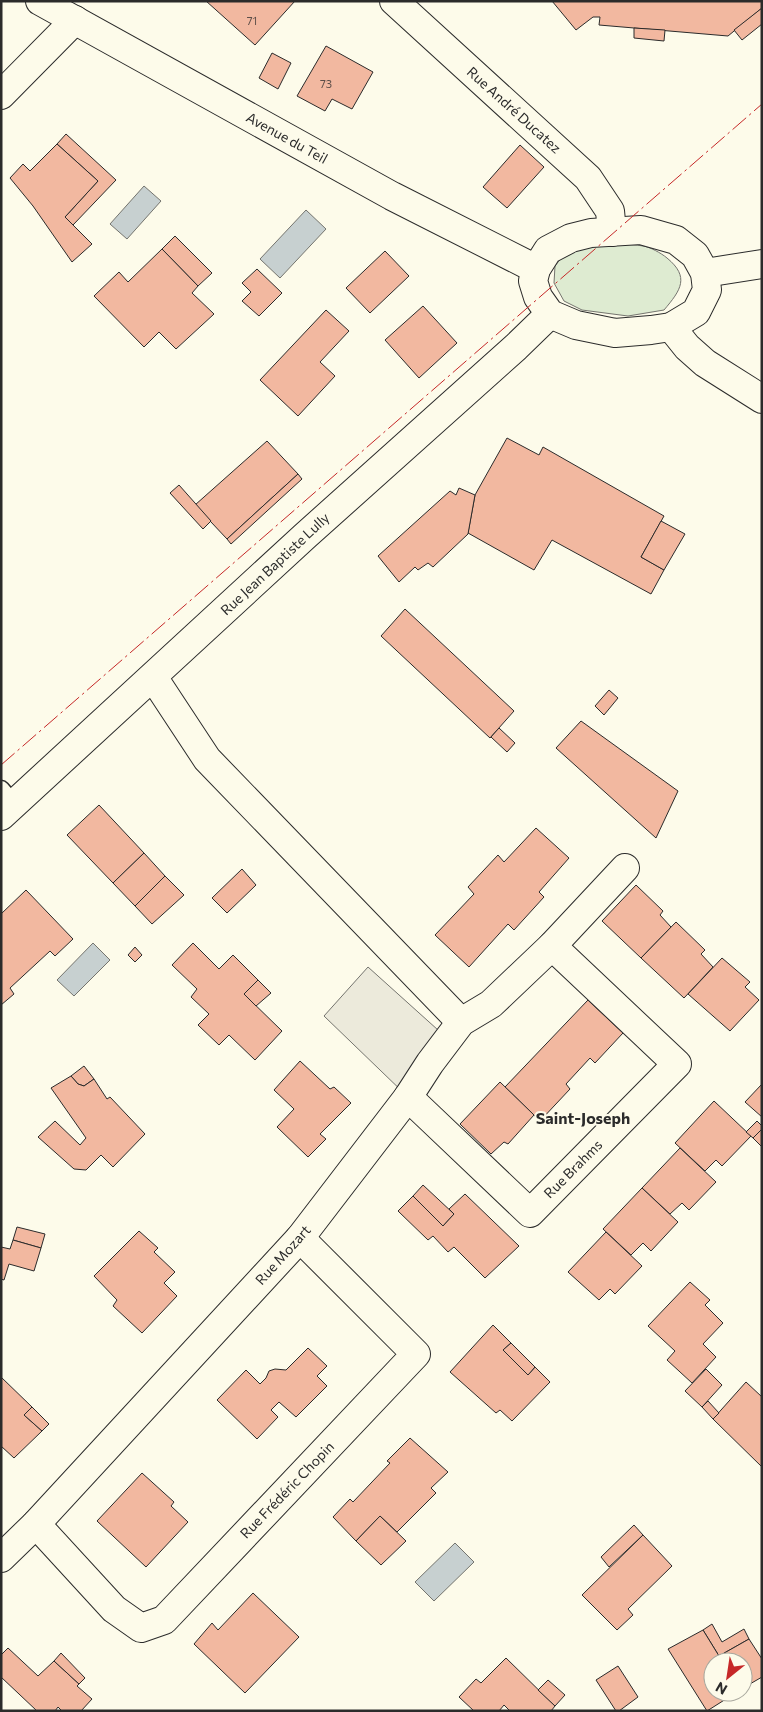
<svg xmlns="http://www.w3.org/2000/svg" width="763" height="1712" viewBox="0 0 763 1712" font-family="Commissioner,sans-serif">
  <style>
    .green { fill: #deebd1; stroke: #74746e }
    .parking { fill: #eceadb; stroke: #74746e }
    .water { fill: #c7d0d0; stroke: #74746e }
    .building { fill: #f2b8a0; stroke: #2b2b2b }
    .lines { fill: none; stroke-linecap: round; stroke-linejoin: round }
    .lane-casing { stroke: #2b2b2b; stroke-width: 19 }
    .street-casing { stroke: #2b2b2b; stroke-width: 30 }
    .secondary-casing { stroke: #2b2b2b; stroke-width: 30 }
    .lane { stroke: #fdfbea; stroke-width: 16 }
    .street { stroke: #fdfbea; stroke-width: 28 }
    .secondary { stroke: #fdfbea; stroke-width: 28 }
    .power { stroke: #c62828; stroke-width: 1; stroke-dasharray: 18 4 2.5 4; stroke-linecap: butt }
    .labels { text-anchor: middle; stroke-width: 4; stroke-linejoin: round; paint-order: stroke }
    .number-label { font-size: 11px; fill: #5d4e48 }
    .street-label { font-size: 14px; fill: #2b2b2b; stroke: #fdfbea }
    .quarter-label { font-size: 16px; font-weight: bold; fill: #2b2b2b; stroke: #fdfbea }
  </style>
  <rect width="100%" height="100%" fill="#fdfbea"/>
  <path class="green" d="M588 245C603 245 629 243 643 246 650 247 661 253 667 258 690 277 681 290 664 310L628 316 582 310 564 301 554 283 555 266 566 252Z"/>
  <path class="parking" d="M368 967 448 1039 408 1097 324 1016Z"/>
  <g class="water">
    <path d="M144 186 161 201 127 239 110 224Z"/>
    <path d="M306 210 326 229 280 278 260 259Z"/>
    <path d="M93 943 110 960 74 996 57 980Z"/>
    <path d="M455 1543 474 1562 434 1601 415 1582Z"/>
  </g>
  <g class="building">
    <path d="M206 1H295L255 45Z"/>
    <path d="M552 1H762V8L728 36 599 25 600 17H593L576 30Z"/>
    <path d="M762 8V24L742 40 734 30Z"/>
    <path d="M634 28 665 30 664 41 634 38Z"/>
    <path d="M326 46 373 72 352 109 332 99 325 111 297 96Z"/>
    <path d="M272 53 291 63 278 89 259 78Z"/>
    <path d="M66 134 116 180 73 225 65 217 98 181 57 144Z"/>
    <path d="M57 144 98 181 65 217 92 244 72 262 33 206 10 178 23 164 30 171Z"/>
    <path d="M520 145 544 167 507 208 483 187Z"/>
    <path d="M175 236 212 273 198 286 162 249Z"/>
    <path d="M162 249 198 286 192 293 214 314 176 349 159 332 144 347 94 296 119 272 128 282Z"/>
    <path d="M385 251 409 276 370 313 346 288Z"/>
    <path d="M257 269 282 293 259 316 242 301 251 292 242 283Z"/>
    <path d="M423 306 457 343 419 378 385 340Z"/>
    <path d="M326 310 349 331 320 362 335 376 298 416 260 380Z"/>
    <path d="M507 438 539 455 543 447 664 516 641 557 664 570 651 594 552 540 534 570 468 533 475 495Z"/>
    <path d="M267 441 298 474 227 539 195 505Z"/>
    <path d="M298 474 302 479 231 544 227 539Z"/>
    <path d="M179 485 211 521 203 529 170 493Z"/>
    <path d="M459 488 475 495 468 534 433 567 428 563 418 570 415 567 399 582 378 556 450 491 456 495Z"/>
    <path d="M661 521 685 534 664 570 641 557Z"/>
    <path d="M405 609 514 711 490 738 381 636Z"/>
    <path d="M609 690 618 698 604 715 595 706Z"/>
    <path d="M581 721 678 791 656 838 556 748Z"/>
    <path d="M499 728 515 743 507 752 491 737Z"/>
    <path d="M99 805 144 853 113 883 67 835Z"/>
    <path d="M536 828 569 858 539 892 544 897 514 930 508 924 469 967 435 935 474 894 468 887 498 855 504 862Z"/>
    <path d="M144 853 165 876 135 906 113 883Z"/>
    <path d="M242 869 256 885 227 913 212 898Z"/>
    <path d="M165 876 184 895 152 924 135 906Z"/>
    <path d="M636 885 663 911 660 915 671 927 641 958 602 921Z"/>
    <path d="M26 890 73 939 55 956 50 951 10 988 14 994 1 1005V914Z"/>
    <path d="M676 922 705 950 701 954 713 967 684 998 641 958Z"/>
    <path d="M193 943 219 969 233 955 258 980 244 994 282 1031 255 1060 229 1035 219 1045 198 1025 209 1014 191 997 197 989 172 965Z"/>
    <path d="M135 947 142 955 135 962 128 955Z"/>
    <path d="M722 958 750 982 745 987 759 1000 730 1031 688 994Z"/>
    <path d="M258 980 271 993 256 1006 244 994Z"/>
    <path d="M588 1000 623 1033 595 1063 590 1058 566 1084 570 1089 540 1121 505 1087Z"/>
    <path d="M300 1061 330 1089 334 1087 351 1103 320 1134 326 1139 308 1157 277 1127 294 1109 274 1090Z"/>
    <path d="M84 1066 94 1079 84 1086 78 1084 71 1076Z"/>
    <path d="M71 1076 78 1084 84 1086 94 1079 107 1099 110 1097 145 1134 113 1167 101 1155 86 1170 74 1169 38 1137 55 1121 80 1145 86 1138 51 1088Z"/>
    <path d="M500 1082 534 1115 508 1144 504 1142 491 1154 460 1124Z"/>
    <path d="M762 1084V1117L745 1102Z"/>
    <path d="M714 1101 751 1136 722 1166 716 1160 705 1171 675 1143Z"/>
    <path d="M757 1121 762 1126V1129L753 1138 746 1132Z"/>
    <path d="M762 1129V1147L753 1138Z"/>
    <path d="M680 1148 716 1182 689 1210 682 1203 670 1214 642 1188Z"/>
    <path d="M423 1185 454 1214 443 1226 413 1196Z"/>
    <path d="M642 1188 678 1222 651 1251 643 1243 631 1255 603 1229Z"/>
    <path d="M465 1194 519 1246 485 1278 454 1247 448 1252 433 1236 428 1240 398 1211 413 1196 443 1226 454 1214 449 1209Z"/>
    <path d="M17 1227 45 1234 41 1248 13 1240Z"/>
    <path d="M139 1231 158 1248 154 1252 175 1272 164 1283 177 1296 142 1333 113 1306 117 1300 94 1276Z"/>
    <path d="M606 1232 642 1266 615 1294 610 1289 599 1300 568 1272Z"/>
    <path d="M13 1240 41 1248 34 1271 9 1264 4 1280 1 1279V1247L10 1249Z"/>
    <path d="M690 1282 710 1300 705 1305 723 1323 703 1344 716 1357 692 1383 667 1360 675 1351 648 1326Z"/>
    <path d="M493 1325 511 1343 503 1350 528 1375 535 1367 550 1382 512 1421 500 1410 496 1413 450 1372Z"/>
    <path d="M511 1343 535 1367 528 1375 503 1350Z"/>
    <path d="M308 1348 327 1366 317 1376 327 1386 296 1417 279 1402 271 1410 278 1417 257 1439 217 1400 246 1370 260 1384 266 1378 269 1371 275 1369 286 1370Z"/>
    <path d="M706 1369 722 1385 702 1407 685 1391Z"/>
    <path d="M1 1377 32 1407 24 1415 42 1431 14 1458 1 1446Z"/>
    <path d="M746 1382 762 1397V1467L713 1419Z"/>
    <path d="M708 1401 719 1413 713 1419 702 1407Z"/>
    <path d="M32 1407 49 1424 42 1431 24 1415Z"/>
    <path d="M410 1438 448 1472 431 1488 436 1493 397 1532 380 1516 356 1541 333 1517 350 1499 353 1502 390 1463 387 1461Z"/>
    <path d="M142 1473 174 1502 171 1506 188 1522 146 1567 97 1521Z"/>
    <path d="M380 1516 406 1541 381 1565 356 1541Z"/>
    <path d="M634 1525 643 1535 609 1567 601 1557Z"/>
    <path d="M643 1535 672 1566 628 1609 633 1615 617 1630 582 1595Z"/>
    <path d="M253 1593 299 1637 245 1693 194 1644 212 1623 218 1630Z"/>
    <path d="M712 1624 722 1642 744 1629 749 1639 719 1656 703 1630Z"/>
    <path d="M703 1630 719 1656 749 1639 762 1659V1677L743 1688V1662H713V1692H737L707 1711 668 1649Z"/>
    <path d="M8 1648 38 1676 54 1661 79 1684 77 1686 92 1699 81 1711H62L58 1707 55 1711H37L1 1677V1655Z"/>
    <path d="M61 1653 85 1678 79 1684 54 1661Z"/>
    <path d="M506 1658 555 1706 551 1711H510L504 1705 499 1711H474L459 1697 476 1679 481 1683Z"/>
    <path d="M618 1666 638 1697 619 1711H616L596 1680Z"/>
    <path d="M548 1680 565 1695 555 1706 538 1690Z"/>
  </g>
  <g class="lines">
    <g class="lane-casing">
      <path id="lane" d="M1 789 14 804"/>
    </g>
    <g class="street-casing">
      <g id="street">
        <path d="M394 1 588 178 610 211 612 232"/>
        <path d="M1 95 75 20"/>
        <path d="M671 327 687 347 705 363 762 399"/>
        <path d="M153 677 207 759 461 1022"/>
        <path d="M1 816 305 536 516 347 550 314"/>
        <path d="M408 1097 530 1213 677 1064 552 946"/>
        <path d="M36 1524 114 1609 141 1628 164 1620 416 1354 300 1238"/>
        <path d="M1 1558 36 1524 300 1238 408 1097 430 1063 461 1022 491 1004 552 946 625 868"/>
      </g>
    </g>
    <g class="secondary-casing">
      <g id="secondary">
        <path d="M40 1 392 196 536 269"/>
        <path d="M641 230 676 240 695 255 705 273 707 290 696 312 671 327 651 330 615 333 576 325 550 314 538 297 533 281 536 269 548 250 571 238 591 233Z"/>
        <path d="M705 273 762 264"/>
      </g>
    </g>
    <use href="#lane" class="lane"/>
    <use href="#street" class="street"/>
    <use href="#secondary" class="secondary"/>
    <path class="power" d="M1 765 762 104"/>
  </g>
  <g class="labels">
    <g class="number-label">
      <text x="252" y="25">71</text>
      <text x="326" y="88">73</text>
    </g>
    <g class="street-label">
      <text transform="translate(514 110) rotate(42)" y="5">Rue André Ducatez</text>
      <text transform="translate(287 138) rotate(29)" y="5">Avenue du Teil</text>
      <text transform="translate(275 564) rotate(-43)" y="5">Rue Jean Baptiste Lully</text>
      <text transform="translate(573 1169) rotate(-45)" y="5">Rue Brahms</text>
      <text transform="translate(283 1255) rotate(-48)" y="5">Rue Mozart</text>
      <text transform="translate(287 1490) rotate(-46)" y="5">Rue Frédéric Chopin</text>
    </g>
    <g class="quarter-label">
      <text x="583" y="1124">Saint-Joseph</text>
    </g>
  </g>
  <rect width="763" height="1712" fill="none" stroke="#2b2b2b" stroke-width="5"/>
  <g transform="translate(728 1677) rotate(210)"><circle r="24" fill="#fdfbea" stroke="#a9a89e"/>
  <path d="M0-4L9 19L0 12L-9 19Z" fill="#c62828"/>
  <text y="-8" font-size="14" font-weight="bold" text-anchor="middle" fill="#2b2b2b">N</text>
  </g>
</svg>
